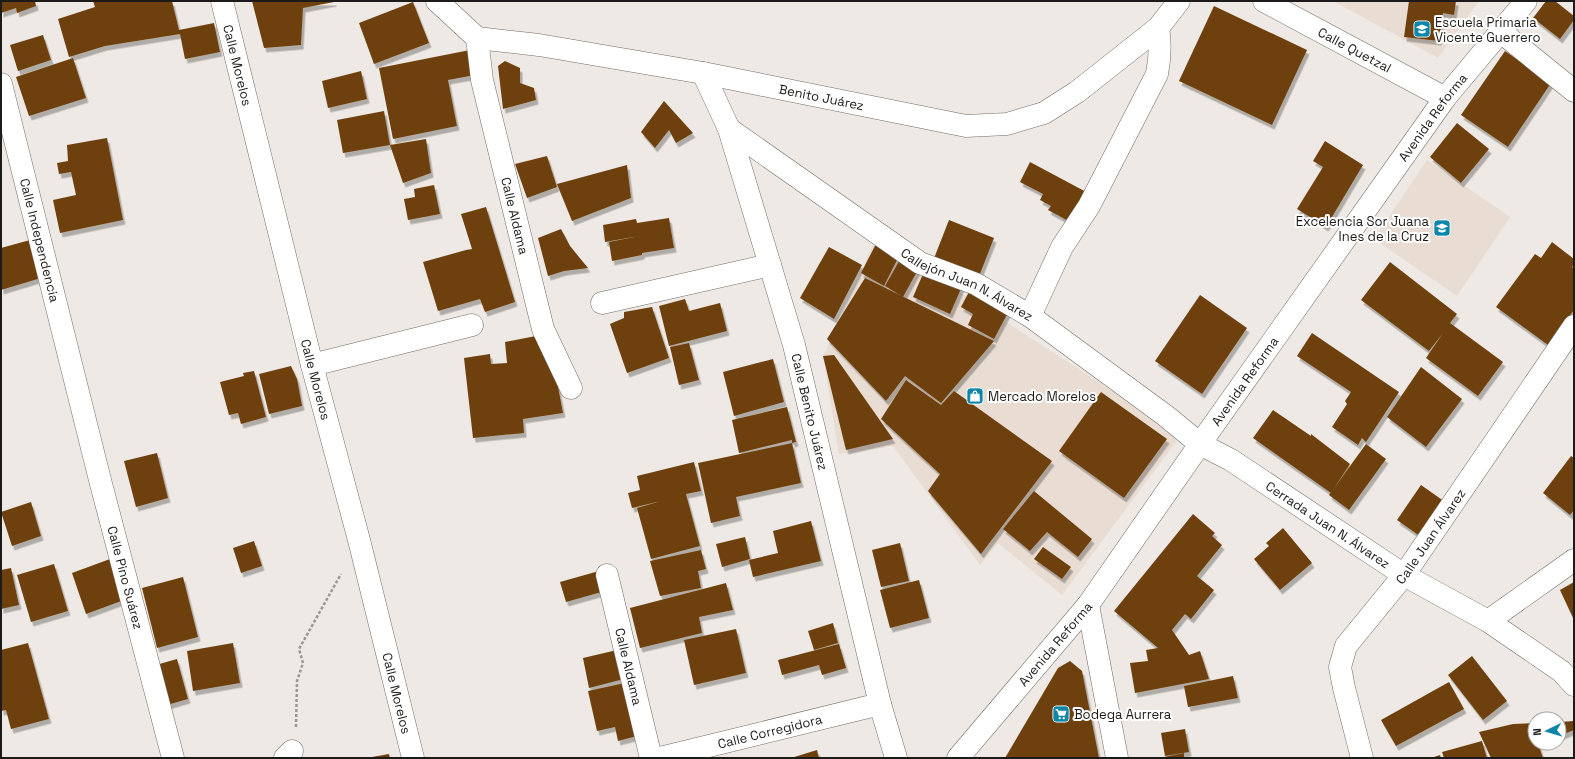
<svg xmlns="http://www.w3.org/2000/svg" width="1575" height="759" viewBox="0 0 1575 759" font-family="'Space Grotesk',sans-serif">
  <style>
    .built { fill: #e9ddd3 }
    .building { fill: #6e410d; filter: url(#shadow) }
    .lines { fill: none; stroke-linecap: round; stroke-linejoin: round }
    .minor-casing { stroke: #726d68; stroke-width: 23 }
    .tertiary-casing { stroke: #726d68; stroke-width: 23 }
    .path { stroke: #9b9793; stroke-width: 2.5; stroke-dasharray: 3 2; stroke-linecap: butt }
    .minor { stroke: #fff; stroke-width: 22 }
    .tertiary { stroke: #fff; stroke-width: 22 }
    .labels { text-anchor: middle; stroke-width: 4; stroke-linejoin: round; paint-order: stroke }
    .poi-label { font-size: 13px; fill: #1d1b19; stroke: #fff; text-anchor: start }
    .street-label { font-size: 13px; fill: #1d1b19; stroke: #fff }
  </style>
  <defs>
    <filter id="shadow"><feDropShadow dx="2.5" dy="4.5" stdDeviation="0" flood-color="#0004"/></filter>
  </defs>
  <rect width="100%" height="100%" fill="#eee9e4"/>
  <g class="built">
    <path d="M1333 1H1479L1438 58Z"/>
    <path d="M1427 160 1510 217 1457 296 1374 239Z"/>
    <path d="M876 238 1181 435 1062 595 998 543 980 565 893 446 839 454 823 356Z"/>
  </g>
  <g class="building">
    <path d="M1 1H35L36 6 17 13 16 8 1 13Z"/>
    <path d="M93 1H172L179 30 214 23 220 52 185 59 180 34 105 46 69 57 58 19 95 7Z"/>
    <path d="M252 1H334V2L303 8 301 45 264 48Z"/>
    <path d="M1409 1H1456L1454 15 1443 13 1439 41 1404 37Z"/>
    <path d="M1546 1H1555L1574 16V20L1560 39 1533 18Z"/>
    <path d="M413 2 429 43 374 64 359 23Z"/>
    <path d="M1214 6 1307 50 1272 125 1179 81Z"/>
    <path d="M43 35 51 60 18 71 10 45Z"/>
    <path d="M470 50 475 75 448 80 457 126 393 139 379 68Z"/>
    <path d="M1505 51 1551 83 1508 147 1461 115Z"/>
    <path d="M73 58 86 98 29 116 16 77Z"/>
    <path d="M505 61 520 68V83L534 88 536 100 503 109 498 66Z"/>
    <path d="M361 71 367 99 328 108 322 81Z"/>
    <path d="M664 101 693 133 676 143 669 130 655 148 641 132Z"/>
    <path d="M384 111 390 145 343 153 337 120Z"/>
    <path d="M1457 123 1489 149 1461 183 1430 157Z"/>
    <path d="M107 138 123 220 60 233 53 200 76 195 71 172 59 174 57 163 68 161 67 145Z"/>
    <path d="M426 139 431 173 403 183 390 145Z"/>
    <path d="M1325 141 1363 165 1326 227 1297 209 1323 167 1313 161Z"/>
    <path d="M547 156 557 187 527 198 515 164Z"/>
    <path d="M1030 162 1090 194 1074 224 1048 210 1051 206 1040 200 1043 194 1020 182Z"/>
    <path d="M627 165 631 198 572 221 557 184Z"/>
    <path d="M434 185 440 214 408 220 404 199 415 197 414 189Z"/>
    <path d="M486 207 515 302 485 312 480 299 438 311 423 262 466 250 472 249 461 214Z"/>
    <path d="M669 218 674 248 642 253V255L612 261 609 242 639 236 605 242 603 225 636 219 637 223Z"/>
    <path d="M949 220 994 238 976 284 931 266Z"/>
    <path d="M561 229 570 246 588 268 564 271 548 276 538 238Z"/>
    <path d="M30 240 41 278 1 290V248Z"/>
    <path d="M878 240 901 252 884 286 861 273Z"/>
    <path d="M1552 242 1574 259V264L1572 267 1574 269V310L1548 345 1496 307 1535 254 1541 258Z"/>
    <path d="M829 247 862 265 834 319 800 298Z"/>
    <path d="M902 256 920 266 903 297 885 286Z"/>
    <path d="M1390 262 1457 314 1450 323 1503 362 1478 396 1426 358 1443 333 1429 351 1361 300Z"/>
    <path d="M926 267 963 284 950 314 913 297Z"/>
    <path d="M865 278 994 341 941 403 905 376 886 401 827 339Z"/>
    <path d="M972 286 1011 307 994 339 968 325 973 314 961 307Z"/>
    <path d="M1200 295 1247 328 1202 394 1155 361Z"/>
    <path d="M685 299 689 311 720 303 727 331 669 346 659 306Z"/>
    <path d="M652 307 669 358 627 373 610 324 624 318V312Z"/>
    <path d="M1312 333 1399 392 1366 442 1362 438 1358 445 1332 427 1347 404 1345 401 1351 392 1297 356Z"/>
    <path d="M541 335 551 350 563 413 523 419 524 433 473 438 464 358 490 354 491 364 507 363 505 342Z"/>
    <path d="M689 343 699 380 679 385 670 347Z"/>
    <path d="M834 355 893 439 846 450 823 356Z"/>
    <path d="M773 359 784 402 734 416 723 372Z"/>
    <path d="M291 366 297 379 302 406 269 414 259 374Z"/>
    <path d="M1421 367 1462 399 1426 447 1387 417Z"/>
    <path d="M254 371 266 417 241 424 238 413 229 415 220 382 244 376 243 373Z"/>
    <path d="M906 380 941 405 954 391 1052 461 981 554 928 491 940 474 881 419Z"/>
    <path d="M1101 392 1167 439 1124 498 1059 451Z"/>
    <path d="M787 407 796 442 792 443V440L739 453 732 420Z"/>
    <path d="M1273 410 1311 436V434L1350 464 1331 493 1253 438Z"/>
    <path d="M792 443 801 483 736 497 740 516 711 523 698 463Z"/>
    <path d="M1366 444 1386 459 1349 510 1329 495Z"/>
    <path d="M157 453 168 498 136 507 124 461Z"/>
    <path d="M1571 456 1574 458V510L1570 515 1543 493Z"/>
    <path d="M694 462 701 491 686 494 700 546 651 559 637 508 661 501 632 508 628 493 640 490 637 476Z"/>
    <path d="M1421 485 1448 504 1424 539 1397 520Z"/>
    <path d="M1034 491 1092 539 1078 557 1047 532 1030 551 1003 529Z"/>
    <path d="M31 502 41 536 12 546 1 512Z"/>
    <path d="M1193 514 1215 533 1212 536 1222 545 1197 576 1214 590 1191 619 1185 614 1172 630 1189 655 1200 651 1209 679 1135 693 1130 663 1148 661 1146 650 1158 648 1114 611Z"/>
    <path d="M811 521 821 561 753 577 749 560 778 553 773 531Z"/>
    <path d="M1283 528 1312 563 1280 590 1254 559 1269 546 1266 543Z"/>
    <path d="M745 537 750 559 722 567 716 544Z"/>
    <path d="M254 541 262 566 241 573 233 548Z"/>
    <path d="M900 543 909 581 881 587 872 550Z"/>
    <path d="M1043 547 1071 567 1062 579 1034 559Z"/>
    <path d="M701 550 706 569 698 571 701 588 660 596 650 561Z"/>
    <path d="M110 559 124 600 86 614 72 573Z"/>
    <path d="M54 564 68 611 31 622 17 575Z"/>
    <path d="M11 568 19 605 1 609V570Z"/>
    <path d="M599 571 605 591 566 602 560 582Z"/>
    <path d="M183 577 198 637 157 648 142 588Z"/>
    <path d="M919 580 929 618 890 628 880 590Z"/>
    <path d="M1574 582V620L1560 590Z"/>
    <path d="M726 583 733 610 699 617 702 633 640 648 630 608Z"/>
    <path d="M833 623 838 643 814 650 808 631Z"/>
    <path d="M736 629 746 673 694 685 684 640Z"/>
    <path d="M28 643 49 719 11 729 6 710 1 711V650Z"/>
    <path d="M233 643 240 683 193 691 187 651Z"/>
    <path d="M839 644 846 668 822 675 819 665 782 675 778 660Z"/>
    <path d="M617 650 624 679 589 688 583 658Z"/>
    <path d="M1472 656 1507 701 1483 720 1448 675Z"/>
    <path d="M177 659 188 699 167 705 156 665Z"/>
    <path d="M1070 661 1082 671 1099 758H1005L1058 668Z"/>
    <path d="M1233 676 1238 698 1188 707 1184 686Z"/>
    <path d="M1449 682 1464 709 1396 746 1381 720Z"/>
    <path d="M625 683 637 736 618 741 615 727 597 731 588 691Z"/>
    <path d="M1574 721V730L1559 736V722Z"/>
    <path d="M1535 723V743H1538L1543 758H1491L1479 732 1513 724Z"/>
    <path d="M1185 729 1189 752 1165 756 1161 733Z"/>
    <path d="M1482 741 1487 758H1444L1442 752Z"/>
    <path d="M817 750 819 758H791Z"/>
    <path d="M1184 753V758H1164V757Z"/>
    <path d="M389 754 390 758H372V757Z"/>
    <path d="M1440 755 1441 758H1431Z"/>
  </g>
  <g class="lines">
    <g class="minor-casing">
      <g id="minor">
        <path id="s1" d="M222 1 312 365 359 540 413 758"/>
        <path id="s2" d="M437 1 477 38 539 45 703 73 966 126 1007 124 1044 113 1077 92 1158 28 1179 1"/>
        <path id="s3" d="M1264 1 1445 98"/>
        <path d="M1501 32 1574 91"/>
        <path id="s4" d="M477 38 482 80 543 329 571 388"/>
        <path id="s5" d="M703 73 729 129 794 345 880 704 896 758"/>
        <path id="s6" d="M1 84 100 480 173 758"/>
        <path id="s7" d="M729 129 920 263 976 284 1030 316 1166 416 1200 444 1231 460 1404 575 1488 621 1561 671 1574 685"/>
        <path d="M602 303 770 265"/>
        <path d="M1030 316 1062 247 1089 206 1157 74C1160 58 1161 44 1158 28"/>
        <path d="M312 365 472 325"/>
        <path id="s8" d="M607 575 651 758"/>
        <path d="M1088 605 1117 758"/>
        <path d="M1488 621 1574 560"/>
        <path d="M285 758 292 751"/>
        <path id="s9" d="M660 758 880 704"/>
        <path id="s10" d="M1362 758 1344 688 1340 667 1346 646 1404 575 1574 326"/>
      </g>
    </g>
    <g class="tertiary-casing">
      <g id="tertiary">
        <path id="s11" d="M958 758 1088 605 1200 444 1445 98 1526 1"/>
      </g>
    </g>
    <path class="path" d="M296 727 297 681 303 663 299 649 341 574"/>
    <use href="#minor" class="minor"/>
    <use href="#tertiary" class="tertiary"/>
  </g>
  <defs>
    <g id="school-square" transform="scale(0.9)"><rect x="-9" y="-9" width="18" height="18" rx="4" fill="#0e86aa" stroke="#fff"/><path d="M0-5L7-2L0 1L-7-2ZM-4 1L0 2.5L4 1V4Q0 6-4 4Z" fill="#fff"/></g>
    <g id="shop-square" transform="scale(0.9)"><rect x="-9" y="-9" width="18" height="18" rx="4" fill="#0e86aa" stroke="#fff"/><path d="M-5-2.5h2.3a2.7 3.5 0 0 1 5.4 0H5L5.5 6h-11ZM-1.5-2.5h3a1.5 2.3 0 0 0-3 0Z" fill="#fff"/></g>
    <g id="supermarket-square" transform="scale(0.9)"><rect x="-9" y="-9" width="18" height="18" rx="4" fill="#0e86aa" stroke="#fff"/><path d="M-6-5.5h2.5l.6 2H6L4.5 2H-2.5L-4.4-4H-6ZM-1.5 3.2a1.3 1.3 0 1 0 .1 0ZM3 3.2a1.3 1.3 0 1 0 .1 0Z" fill="#fff"/></g>
  </defs>
  <g fill-rule="evenodd">
    <use href="#school-square" x="1422" y="29"/>
    <use href="#school-square" x="1442" y="228"/>
    <use href="#shop-square" x="975" y="396"/>
    <use href="#supermarket-square" x="1061" y="714"/>
  </g>
  <g class="labels">
    <g class="poi-label">
      <text x="1435" y="27">Escuela Primaria<tspan x="1435" dy="15">Vicente Guerrero</tspan></text>
      <text x="1429" y="226" text-anchor="end">Excelencia Sor Juana<tspan x="1429" dy="15">Ines de la Cruz</tspan></text>
      <text x="988" y="401">Mercado Morelos</text>
      <text x="1074" y="719">Bodega Aurrera</text>
    </g>
    <g class="street-label">
      <text dy="5" stroke="none"><textPath href="#s3" startOffset="103">Calle Quetzal</textPath></text>
      <text dy="5" stroke="none"><textPath href="#s1" startOffset="66">Calle Morelos</textPath></text>
      <text dy="5" stroke="none"><textPath href="#s2" startOffset="404">Benito Juárez</textPath></text>
      <text dy="5" stroke="none"><textPath href="#s11" startOffset="798">Avenida Reforma</textPath></text>
      <text dy="5" stroke="none"><textPath href="#s4" startOffset="182">Calle Aldama</textPath></text>
      <text dy="5" stroke="none"><textPath href="#s6" startOffset="161">Calle Independencia</textPath></text>
      <text dy="5" stroke="none"><textPath href="#s7" startOffset="285">Callejón Juan N. Álvarez</textPath></text>
      <text dy="5" stroke="none"><textPath href="#s1" startOffset="390">Calle Morelos</textPath></text>
      <text dy="5" stroke="none"><textPath href="#s11" startOffset="474">Avenida Reforma</textPath></text>
      <text dy="5" stroke="none"><textPath href="#s5" startOffset="356">Calle Benito Juárez</textPath></text>
      <text dy="5" stroke="none"><textPath href="#s7" startOffset="720">Cerrada Juan N. Álvarez</textPath></text>
      <text dy="5" stroke="none"><textPath href="#s10" startOffset="254">Calle Juan Álvarez</textPath></text>
      <text dy="5" stroke="none"><textPath href="#s6" startOffset="509">Calle Pino Suárez</textPath></text>
      <text dy="5" stroke="none"><textPath href="#s11" startOffset="150">Avenida Reforma</textPath></text>
      <text dy="5" stroke="none"><textPath href="#s8" startOffset="94">Calle Aldama</textPath></text>
      <text dy="5" stroke="none"><textPath href="#s1" startOffset="714">Calle Morelos</textPath></text>
      <text dy="5" stroke="none"><textPath href="#s9" startOffset="113">Calle Corregidora</textPath></text>
    </g>
  </g>
  <rect width="1575" height="759" fill="none" stroke="#1d1b19" stroke-width="4"/>
  <g transform="translate(1547 731) rotate(265)"><circle r="19" fill="#ffffff" stroke="#a5a4a3"/>
  <path d="M0-3L7 15L0 10L-7 15Z" fill="#0e86aa"/>
  <text y="-6" font-size="11" font-weight="bold" text-anchor="middle" fill="#1d1b19">N</text>
  </g>
</svg>
